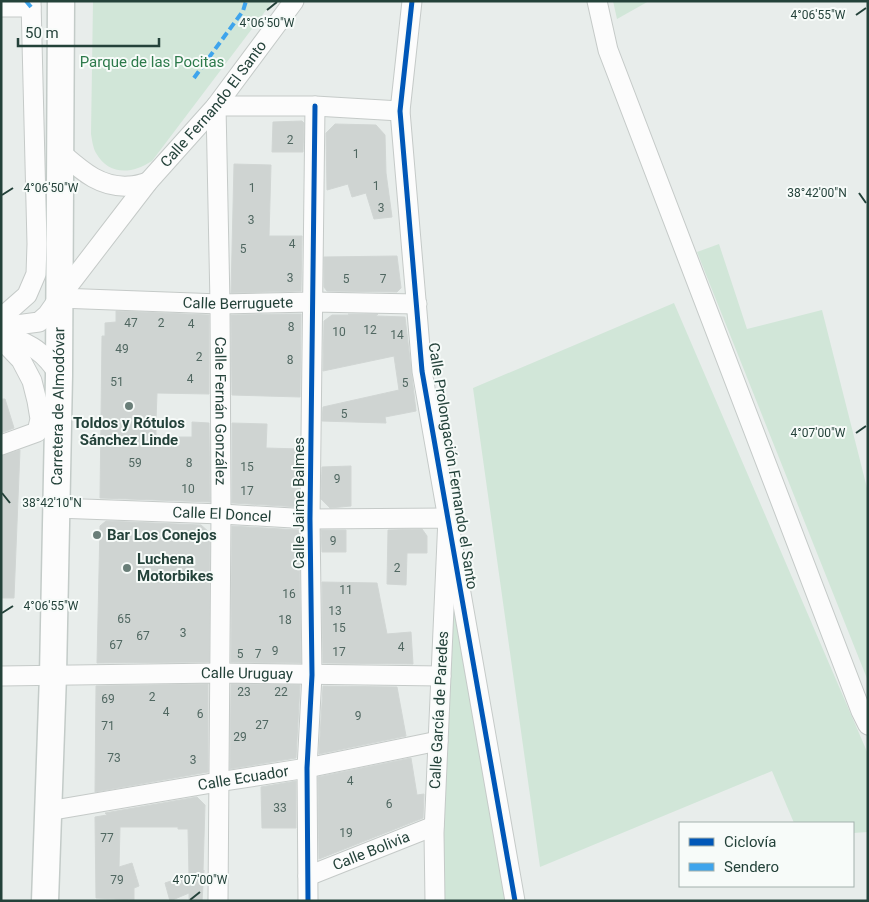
<svg xmlns="http://www.w3.org/2000/svg" width="869" height="902" viewBox="0 0 869 902" font-family="Roboto,sans-serif">
  <style>
    .green { fill: #d1e6d8 }
    .building { fill: #cfd4d2; stroke: #d1d6d4 }
    .lines { fill: none; stroke-linecap: round; stroke-linejoin: round }
    .minor-casing { stroke: #c5cac8; stroke-width: 21 }
    .secondary-casing { stroke: #c3cbc8; stroke-width: 29 }
    .minor { stroke: #fcfcfc; stroke-width: 19 }
    .secondary { stroke: #fcfcfc; stroke-width: 26 }
    .quiet { stroke: #3ea4ec; stroke-width: 4; stroke-dasharray: 8 4; stroke-linecap: butt }
    .cycleway-casing { stroke: #f7fbf9; stroke-width: 8 }
    .cycleway { stroke: #0057b8; stroke-width: 5 }
    .ticks { fill: none; stroke: #24423a; stroke-width: 2 }
    .poi-dot { fill: #697e78; stroke: #f7fbf9; stroke-width: 2 }
    .labels { text-anchor: middle; stroke-width: 4; stroke-linejoin: round; paint-order: stroke }
    .number-label { font-size: 12px; fill: #506761 }
    .park-label { font-size: 15px; fill: #2d7a4b; stroke: #f7fbf9 }
    .street-label { font-size: 15px; fill: #24423a; stroke: #f7fbf9 }
    .poi-label { font-size: 15px; font-weight: bold; fill: #24423a; stroke: #f7fbf9; text-anchor: start }
    .ticks-label { font-size: 12px; text-anchor: middle; fill: #24423a; stroke: #f7fbf9; stroke-width: 4; stroke-linejoin: round; paint-order: stroke }
  </style>
  <rect width="100%" height="100%" fill="#e8edeb"/>
  <g class="green">
    <path d="M93 1H273L152 161C132 174 109 176 96 153 93 148 92 140 91 134Z"/>
    <path d="M613 1H649L617 19Z"/>
    <path d="M719 244 747 329 822 310 868 492V681L697 252Z"/>
    <path d="M674 303 868 754V832L853 833V823H794L772 771 540 867 473 388Z"/>
    <path d="M448 518 509 901H436Z"/>
  </g>
  <g class="building">
    <path d="M302 121 304 123 303 152H272L273 122Z"/>
    <path d="M335 124 376 125 385 135 386 173 392 217 374 219 366 193 352 197 348 184 327 190 326 133Z"/>
    <path d="M234 164 271 165 269 236H302L301 291 231 293Z"/>
    <path d="M397 256 401 288 397 292 327 291 324 287V257Z"/>
    <path d="M116 311 209 315V394L157 393 156 420V437H192V422L209 423 210 502 100 498 102 336H105V323L116 322Z"/>
    <path d="M287 314H301L300 397 232 395 231 315Z"/>
    <path d="M348 314H378L376 316 405 317 416 411 385 417 386 423 322 421 323 407 399 390 394 356 323 371 324 321 332 315H349Z"/>
    <path d="M1 399H5L14 428 1 433Z"/>
    <path d="M232 423 267 424 266 448 300 449 299 507 232 503Z"/>
    <path d="M20 450 14 598H1V456Z"/>
    <path d="M351 466V506L330 508 321 499 322 467Z"/>
    <path d="M106 521 201 525 210 533 209 662 97 663 100 526Z"/>
    <path d="M232 526 299 530 301 663 231 662Z"/>
    <path d="M422 529 427 536V553H407L406 585 387 584 388 530Z"/>
    <path d="M321 530H346V552H322Z"/>
    <path d="M322 582 377 583 387 634 411 632 413 664 323 663Z"/>
    <path d="M208 684V772L95 792 96 686Z"/>
    <path d="M231 684 300 685 296 758 230 769Z"/>
    <path d="M323 686 397 687 406 736 319 754Z"/>
    <path d="M411 758 417 795 424 794 423 818 319 859 318 777Z"/>
    <path d="M296 781V828H262L261 787Z"/>
    <path d="M197 797 205 805 203 871 204 870 202 901H189V893L170 901 165 883 189 875 188 829H178V827H120L119 867 132 863 139 886 134 888V900L96 898 95 817 107 815 105 813Z"/>
  </g>
  <g class="lines">
    <g class="minor-casing">
      <g id="minor">
        <path d="M412 1 400 111 422 371 515 901"/>
        <path d="M597 1 608 50 861 711 868 725"/>
        <path d="M1 7H31"/>
        <path id="s1" d="M216 106 220 304 221 514 218 901"/>
        <path d="M216 106H315L400 111"/>
        <path d="M59 151C80 169 99 188 129 186 135 186 142 184 148 182"/>
        <path id="s2" d="M59 298 220 304 313 302 417 304"/>
        <path d="M1 318 27 295 36 274 37 244 31 1"/>
        <path id="s3" d="M1 327 39 322 47 315 59 298 148 182 216 106 294 1"/>
        <path d="M1 332C28 344 43 349 59 375"/>
        <path d="M1 339 21 360 32 381 37 401 40 419 37 432 1 445"/>
        <path id="s4" d="M56 508 221 514 310 519 448 518 434 833 435 901"/>
        <path id="s5" d="M1 676 219 673 441 676"/>
        <path id="s6" d="M48 811 218 782 307 768 438 741"/>
        <path id="s7" d="M308 876 434 826"/>
        <path d="M308 901 307 768 312 675 310 519 315 106"/>
      </g>
    </g>
    <g class="secondary-casing">
      <g id="secondary">
        <path id="s8" d="M45 901 53 675 59 375 61 1"/>
      </g>
    </g>
    <use href="#minor" class="minor"/>
    <use href="#secondary" class="secondary"/>
    <g class="quiet">
      <path d="M26 1 31 7"/>
      <path d="M194 78 243 11 246 1"/>
    </g>
    <g class="cycleway-casing">
      <g id="cycleway">
        <path d="M412 1 400 111 422 371 515 901"/>
        <path d="M308 901 307 768 312 675 310 519 315 106"/>
      </g>
    </g>
    <use href="#cycleway" class="cycleway"/>
  </g>
  <path class="ticks" d="M267 10 277 2M856 15 866 8M859 193 866 203M2 195 13 188M856 433 866 426M2 493 10 503M2 613 13 606M190 900 200 892"/>
  <g class="poi-dot">
    <circle cx="129" cy="406" r="5"/>
    <circle cx="97" cy="535" r="5"/>
    <circle cx="127" cy="568" r="5"/>
  </g>
  <g class="labels">
    <g class="number-label">
      <text x="290" y="144">2</text>
      <text x="356" y="158">1</text>
      <text x="376" y="190">1</text>
      <text x="252" y="192">1</text>
      <text x="381" y="212">3</text>
      <text x="251" y="224">3</text>
      <text x="292" y="248">4</text>
      <text x="243" y="253">5</text>
      <text x="290" y="282">3</text>
      <text x="346" y="283">5</text>
      <text x="383" y="283">7</text>
      <text x="131" y="327">47</text>
      <text x="161" y="327">2</text>
      <text x="191" y="328">4</text>
      <text x="291" y="331">8</text>
      <text x="370" y="334">12</text>
      <text x="339" y="336">10</text>
      <text x="397" y="339">14</text>
      <text x="122" y="353">49</text>
      <text x="199" y="361">2</text>
      <text x="290" y="364">8</text>
      <text x="190" y="383">4</text>
      <text x="117" y="386">51</text>
      <text x="405" y="387">5</text>
      <text x="344" y="418">5</text>
      <text x="135" y="467">59</text>
      <text x="189" y="467">8</text>
      <text x="247" y="471">15</text>
      <text x="337" y="483">9</text>
      <text x="188" y="493">10</text>
      <text x="247" y="495">17</text>
      <text x="333" y="545">9</text>
      <text x="397" y="572">2</text>
      <text x="346" y="594">11</text>
      <text x="289" y="598">16</text>
      <text x="335" y="615">13</text>
      <text x="124" y="623">65</text>
      <text x="285" y="624">18</text>
      <text x="339" y="632">15</text>
      <text x="183" y="637">3</text>
      <text x="143" y="640">67</text>
      <text x="116" y="649">67</text>
      <text x="401" y="651">4</text>
      <text x="275" y="655">9</text>
      <text x="339" y="656">17</text>
      <text x="240" y="658">5</text>
      <text x="258" y="658">7</text>
      <text x="244" y="696">23</text>
      <text x="281" y="696">22</text>
      <text x="152" y="701">2</text>
      <text x="108" y="703">69</text>
      <text x="166" y="716">4</text>
      <text x="200" y="718">6</text>
      <text x="358" y="720">9</text>
      <text x="262" y="729">27</text>
      <text x="108" y="730">71</text>
      <text x="240" y="741">29</text>
      <text x="114" y="762">73</text>
      <text x="193" y="764">3</text>
      <text x="350" y="785">4</text>
      <text x="389" y="808">6</text>
      <text x="280" y="812">33</text>
      <text x="346" y="837">19</text>
      <text x="107" y="842">77</text>
      <text x="117" y="884">79</text>
    </g>
    <g class="park-label">
      <text x="152" y="67">Parque de las Pocitas</text>
    </g>
    <g class="street-label">
      <text dy="5" stroke="none"><textPath href="#s3" startOffset="318">Calle Fernando El Santo</textPath></text>
      <text dy="5" stroke="none"><textPath href="#s2" startOffset="179">Calle Berruguete</textPath></text>
      <text dy="5" stroke="none"><textPath href="#s8" startOffset="495">Carretera de Almodóvar</textPath></text>
      <text dy="5" stroke="none"><textPath href="#s1" startOffset="305">Calle Fernán González</textPath></text>
      <text transform="translate(453 466) rotate(81)" y="5">Calle Prolongación Fernando el Santo</text>
      <text transform="translate(299 503) rotate(-90)" y="5">Calle Jaime Balmes</text>
      <text dy="5" stroke="none"><textPath href="#s4" startOffset="166">Calle El Doncel</textPath></text>
      <text dy="5" stroke="none"><textPath href="#s5" startOffset="246">Calle Uruguay</textPath></text>
      <text transform="translate(439 710) rotate(-87)" y="5">Calle García de Paredes</text>
      <text dy="5" stroke="none"><textPath href="#s6" startOffset="198">Calle Ecuador</textPath></text>
      <text dy="5" stroke="none"><textPath href="#s7" startOffset="68">Calle Bolivia</textPath></text>
    </g>
    <g class="poi-label">
      <text x="129" y="428" text-anchor="middle">Toldos y Rótulos<tspan x="129" dy="17">Sánchez Linde</tspan></text>
      <text x="107" y="540">Bar Los Conejos</text>
      <text x="137" y="564">Luchena<tspan x="137" dy="17">Motorbikes</tspan></text>
    </g>
  </g>
  <g class="ticks-label">
    <text x="818" y="19">4°06'55"W</text>
    <text x="267" y="27">4°06'50"W</text>
    <text x="51" y="192">4°06'50"W</text>
    <text x="817" y="197">38°42'00"N</text>
    <text x="818" y="437">4°07'00"W</text>
    <text x="52" y="507">38°42'10"N</text>
    <text x="51" y="610">4°06'55"W</text>
    <text x="200" y="884">4°07'00"W</text>
  </g>
  <rect width="869" height="902" fill="none" stroke="#24423a" stroke-width="5"/>
  <rect x="679" y="822" width="175" height="65" fill="#f7fbf9" stroke="#a3b1ad"/>
  <rect x="689" y="838" width="25" height="8" fill="#0057b8" stroke="#a3b1ad"/>
  <text x="724" y="847" font-size="15" fill="#24423a">Ciclovía</text>
  <rect x="689" y="863" width="25" height="8" fill="#3ea4ec" stroke="#a3b1ad"/>
  <text x="724" y="872" font-size="15" fill="#24423a">Sendero</text>
  <path d="M18 38v8h141v-8" fill="none" stroke="#24423a" stroke-width="2.5"/>
  <text x="25" y="38" font-size="15" fill="#24423a" stroke="#f7fbf9" stroke-width="4" paint-order="stroke">50 m</text>
</svg>
